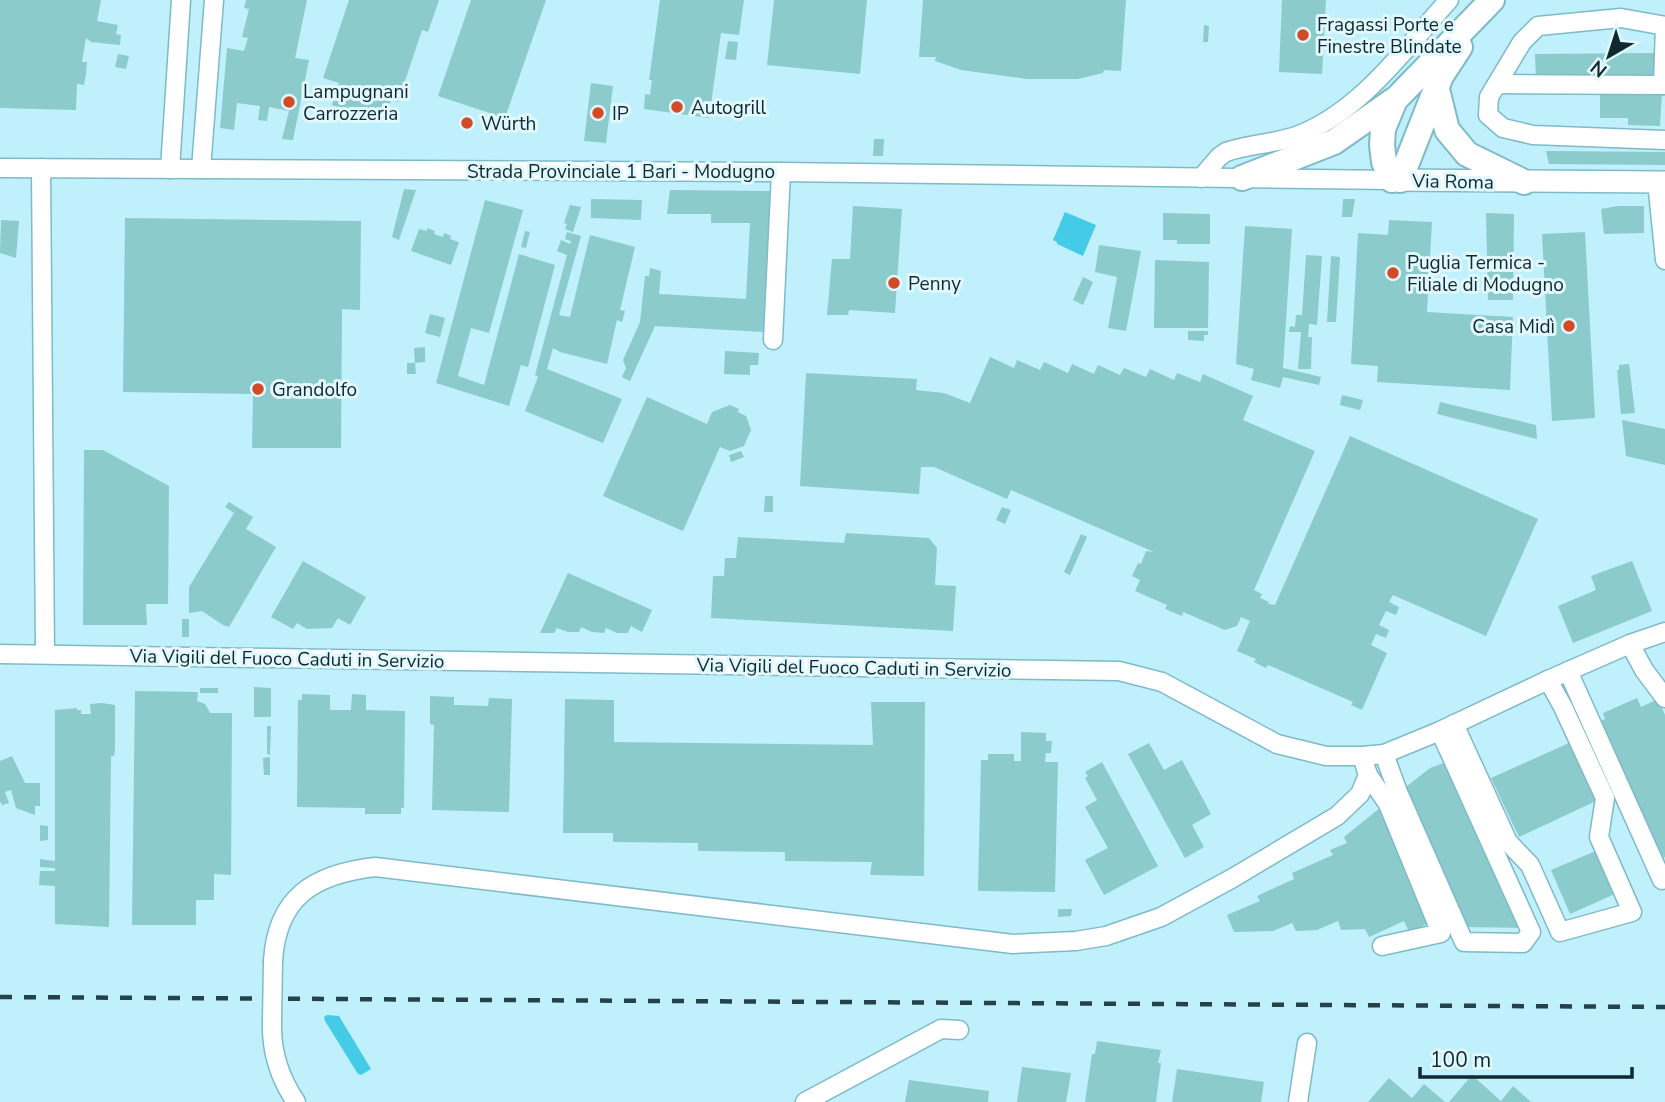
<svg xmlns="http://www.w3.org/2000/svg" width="1665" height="1102" viewBox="0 0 1665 1102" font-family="'Nunito Sans',sans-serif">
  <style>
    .water { fill: #43cbe8 }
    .building { fill: #8bcbcb }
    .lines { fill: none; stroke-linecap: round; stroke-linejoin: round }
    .minor-casing { stroke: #7ebac9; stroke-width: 21 }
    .major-casing { stroke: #7ebac9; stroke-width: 24 }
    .highway-casing { stroke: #7ebac9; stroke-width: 28 }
    .minor { stroke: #fff; stroke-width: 18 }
    .major { stroke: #fff; stroke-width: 21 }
    .highway { stroke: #fff; stroke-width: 24 }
    .rail { stroke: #264249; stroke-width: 4.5; stroke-dasharray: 12 12; stroke-linecap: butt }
    .minor-bridge-casing { stroke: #7ebac9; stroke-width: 21; stroke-linecap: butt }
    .minor-bridge { stroke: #fff; stroke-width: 18 }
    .poi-dot { fill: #d34a26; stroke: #e1f8fe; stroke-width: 2.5 }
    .labels { text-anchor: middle; stroke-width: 6; stroke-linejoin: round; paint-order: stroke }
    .poi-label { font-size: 19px; fill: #10292f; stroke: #e1f8fe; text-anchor: start }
    .street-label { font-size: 19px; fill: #10292f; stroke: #e1f8fe }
  </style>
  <rect width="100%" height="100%" fill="#bff0fc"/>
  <g class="water">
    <path d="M1065 212 1096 225 1083 256 1057 244V242L1053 240Z"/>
    <path d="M327 1015 339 1016 371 1069 361 1075 358 1074 325 1021 324 1017Z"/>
  </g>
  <g class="building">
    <path d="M0 0H101L97 21 118 25 116 34 121 35 120 45 91 42 86 38 82 62H87L86 74 84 85 77 84 76 110 0 108Z"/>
    <path d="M246 0H307L295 58 309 60 293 140 282 139 289 111 269 107 267 121 258 120 260 106 237 103 234 130 220 128 227 48 244 51 248 38 242 37 249 9 244 8Z"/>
    <path d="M349 0H439L428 32 422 30 398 102 391 100 384 122 361 115 357 117 355 112 332 105 339 83 323 78Z"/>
    <path d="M471 0H546L505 118 438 96Z"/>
    <path d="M660 0H744L739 35 721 33 709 118 644 109 645 94 650 95 652 80H649Z"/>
    <path d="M774 0H867L860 74 767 65Z"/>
    <path d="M923 0H1126L1121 71 1104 70 1103 73 1078 79H1027L961 70 935 61 936 57H919Z"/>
    <path d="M1282 0H1326L1322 74 1279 72Z"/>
    <path d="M1204 25 1209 26 1208 42H1203Z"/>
    <path d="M728 41 738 42 736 60 725 59Z"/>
    <path d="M1656 53V78L1536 79 1535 54Z"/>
    <path d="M118 54 129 56 126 69 115 67Z"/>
    <path d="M591 83 613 86 606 143 584 141Z"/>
    <path d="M1662 92 1660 126 1628 125V118H1600V93Z"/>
    <path d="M874 139H884L883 156H873Z"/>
    <path d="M1546 151 1665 152V165L1549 164Z"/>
    <path d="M404 189 416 190 399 240 392 237Z"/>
    <path d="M670 190 773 191 765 332 655 326 630 381 622 377 626 368 623 360 640 322 645 276H649L650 268 661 271 659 294 746 299 750 223H711V214H667Z"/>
    <path d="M591 199 642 200 641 220 591 218Z"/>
    <path d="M1343 199H1355L1352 217H1342Z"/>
    <path d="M485 200 523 210 489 333 471 328 458 376 484 385 519 254 555 265 528 367 521 365 509 406 436 383Z"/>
    <path d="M570 205 581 207 573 232 565 229 567 224 564 223Z"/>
    <path d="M853 206 902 209 895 313 849 310 848 315H827L832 259H850Z"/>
    <path d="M1618 206H1644V233L1604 234 1601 209Z"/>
    <path d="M1163 213 1210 214V244H1177V240H1163Z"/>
    <path d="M1486 213 1514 214 1513 300H1488Z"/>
    <path d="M125 218 361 221 360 310 342 309 341 448H252L253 394 123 392Z"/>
    <path d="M1 220 19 221 16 258 0 253Z"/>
    <path d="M1389 220 1432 222 1427 312 1513 317 1510 390 1377 382 1378 366 1351 364 1358 233 1388 235Z"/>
    <path d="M1245 226 1292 229 1283 368 1321 377 1319 385 1283 377 1280 388 1251 380 1254 369 1236 364Z"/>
    <path d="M427 228 435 231 434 234 443 237 444 233 451 236 450 239 459 242 451 265 411 251 419 229 427 231Z"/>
    <path d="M525 231 530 232 526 248 521 247Z"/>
    <path d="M567 232 581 236 559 315 570 317 590 235 635 247 620 310 625 311 622 322 617 320 607 364 560 352 553 348 547 369 622 399 603 443 525 411 538 377 535 375 567 255 557 251 561 240 570 244 571 241 565 239Z"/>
    <path d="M1585 232 1595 418 1552 421 1542 234Z"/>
    <path d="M1099 245 1141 251 1126 331 1108 328 1117 277 1095 272Z"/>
    <path d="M1306 255 1322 256 1317 325 1309 324 1308 337H1312L1311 369H1298L1301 332H1289L1290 326 1295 327 1296 315H1302Z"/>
    <path d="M1331 256 1340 257 1336 322H1327Z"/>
    <path d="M1155 260 1209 262 1208 328H1154Z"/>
    <path d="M1083 277 1093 282 1083 305 1073 300Z"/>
    <path d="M430 314 445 318 440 337 425 333Z"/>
    <path d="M1188 331H1208V335H1204V341L1188 340Z"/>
    <path d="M425 347V362L415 363 416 374H407V363H415L414 348Z"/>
    <path d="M725 351 759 353 758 365H750V375L724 374Z"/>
    <path d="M990 357 1014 368 1017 360 1040 370 1044 362 1068 373 1072 364 1094 374 1098 365 1120 375 1124 368 1146 377 1150 369 1174 380 1177 373 1200 382 1203 374 1253 396 1243 420 1315 451 1254 590 1262 594 1260 598 1269 602 1268 604 1275 605 1350 436 1538 519 1486 636 1393 595 1389 602 1399 607 1396 615 1386 611 1379 625 1389 630 1386 638 1376 634 1371 645 1387 653 1362 710 1351 705 1353 702 1268 665 1266 668 1254 662 1256 659 1237 651 1250 621 1241 617 1237 626 1225 630 1183 612 1182 616 1165 609 1167 605 1135 591 1140 580 1132 576 1138 563 1141 564 1146 551 1154 552 1011 490 1007 499 934 467H921L919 494 800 486 806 373 917 379 916 390 944 393 970 403Z"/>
    <path d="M1629 364 1635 413 1621 414 1617 370H1619V365Z"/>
    <path d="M1342 395 1363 400 1360 410 1340 405Z"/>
    <path d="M647 397 707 424 712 412 730 405 739 409 738 412 746 416 751 430 744 446 730 451 720 447 683 531 603 496Z"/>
    <path d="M1440 402 1536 425 1537 439 1437 414Z"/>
    <path d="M1622 420 1665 429V465L1626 456Z"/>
    <path d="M84 450H103L169 486 168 604H146L147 625H83Z"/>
    <path d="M741 451 744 457 731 462 729 455Z"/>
    <path d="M765 496H773V512H764Z"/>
    <path d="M229 502 253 517 246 529 276 547 229 627 223 625 202 611 189 613V587L234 513 225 507Z"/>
    <path d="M1002 507 1011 510 1005 524 996 520Z"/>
    <path d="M846 533 929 538 937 548 935 585 956 586 953 631 711 618 713 576H724L725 558H736L738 537 844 543Z"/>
    <path d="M1081 534 1087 537 1070 575 1064 572Z"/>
    <path d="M303 561 366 597 350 625 338 618 332 628 307 629 297 623 293 629 271 617Z"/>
    <path d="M1632 561 1652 611 1573 643 1558 606 1596 590 1591 576Z"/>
    <path d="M568 573 652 610 642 632 631 626 628 633H617L606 628 604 633 592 632 581 627 579 632H568L557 628 554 633H540Z"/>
    <rect x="182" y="619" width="7" height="18"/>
    <path d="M254 687 271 688V717H254Z"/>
    <rect x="200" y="688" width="18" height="5"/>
    <path d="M135 691 198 692 197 701 205 704 210 713H232L231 875 214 874V900H196V925H132Z"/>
    <path d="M302 694 330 695V710H351L352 694 366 695V710L405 711 404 808H401V814H365V808L297 807 298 700H302Z"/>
    <path d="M430 696 454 697V705L488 706 489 698 512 699 509 812 432 810 434 725 430 724Z"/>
    <path d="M1637 698 1641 707 1658 699 1665 715V857L1660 859 1598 722 1605 719 1603 713Z"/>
    <path d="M565 699 614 700V742L873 745 871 702H925L924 876 870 875 872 862 785 861V852L698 851V843L613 842V833H563Z"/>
    <path d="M102 703 115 705V750L114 756H111L109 927 55 924V886L39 885 40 871H55V868L40 867V859L55 861V710L77 708V710H81V714H91L90 704Z"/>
    <path d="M267 726H271L270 755 267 754Z"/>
    <path d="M1021 732 1046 733V741H1052L1051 753H1046L1045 762H1058L1055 892 978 891 981 760H988V754H1014V761H1021Z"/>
    <path d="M1149 743 1164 770 1182 760 1211 814 1192 825 1204 847 1185 858 1128 754Z"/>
    <path d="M1569 743 1596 801 1519 837 1491 778Z"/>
    <path d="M12 756 25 783H40V806H35V815L16 808 11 790 5 792 9 803 2 805 0 801V761Z"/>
    <path d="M270 757V775H264L263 758Z"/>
    <path d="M1449 761 1524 928 1467 927 1406 787 1430 768Z"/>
    <path d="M1102 762 1158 866 1104 895 1085 860 1108 848 1085 807 1097 800 1085 778 1088 776 1085 772Z"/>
    <path d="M1380 808 1431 922 1409 932 1404 921 1369 937 1365 929 1341 930 1338 921 1317 930 1296 931 1292 923 1273 931 1234 932 1227 915 1260 901 1257 896 1294 879 1292 873 1333 855 1330 850 1347 843 1344 837Z"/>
    <path d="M40 825 48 826V840L40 841Z"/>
    <path d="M1598 850 1617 893 1570 914 1551 870Z"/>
    <path d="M1058 909H1072L1071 916 1058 917Z"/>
    <path d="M1097 1041 1161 1050 1158 1063H1161L1156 1102H1085L1092 1054H1095Z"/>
    <path d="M1022 1067 1071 1073 1066 1102H1017Z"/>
    <path d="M1177 1069 1264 1082 1261 1102H1172Z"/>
    <path d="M1472 1075 1501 1101 1513 1086 1531 1102H1449Z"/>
    <path d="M1389 1078 1412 1098 1424 1084 1445 1102H1368Z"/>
    <path d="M909 1080 989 1091 988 1102H905Z"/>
  </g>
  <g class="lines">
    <g class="minor-casing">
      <g id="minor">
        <path d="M1665 26 1621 18 1538 26 1522 42 1489 97 1488 115 1503 128 1533 135 1665 140"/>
        <path d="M1497 84 1665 85"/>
        <path d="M1663 85 1665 26"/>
        <path d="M0 168 781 172 1392 180"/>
        <path d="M41 168 45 654"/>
        <path d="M170 169 181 0"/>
        <path d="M201 169 214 0"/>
        <path d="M1201 178 1219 157 1226 152C1249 144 1275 144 1299 135 1361 111 1406 47 1449 0"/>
        <path d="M1657 182 1665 260"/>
        <path d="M773 340 781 172"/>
        <path d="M1630 644 1644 670 1665 698"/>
        <path d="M0 654 1119 671 1162 682 1277 744 1326 756H1362L1384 754 1440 731 1548 680 1630 644 1665 632"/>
        <path d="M1568 671 1662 880 1665 879"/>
        <path d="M1454 724 1508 842 1530 865 1560 932 1632 912 1599 837 1605 798 1563 707 1548 680"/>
        <path d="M1384 754 1398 792 1464 942 1523 943 1531 932 1440 731"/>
        <path d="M1368 775 1388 804 1441 933 1382 946"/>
        <path d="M273 961C277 896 315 874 375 867L1013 944 1076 941 1106 936 1161 917 1231 879 1337 816 1360 794 1368 775 1362 756"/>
        <path d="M272 1022C271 1052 279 1077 296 1102"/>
        <path d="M805 1102 941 1029 959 1030"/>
        <path d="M1298 1102 1307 1043"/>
      </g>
    </g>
    <g class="major-casing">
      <path id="major" d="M1392 180 1665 182"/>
    </g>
    <g class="highway-casing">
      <g id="highway">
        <path d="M1437 89 1447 130 1467 154 1524 182"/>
        <path d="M1242 178 1334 142 1394 100"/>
        <path d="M1392 180 1384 162 1382 145 1383 129 1395 100 1492 0"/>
        <path d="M1400 180 1441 76 1460 47"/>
      </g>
    </g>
    <use href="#minor" class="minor"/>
    <use href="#major" class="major"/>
    <use href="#highway" class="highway"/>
    <path class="rail" d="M0 997 1665 1007"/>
    <g class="minor-bridge-casing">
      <path id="minor-bridge" d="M272 1022 273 961"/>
    </g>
    <use href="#minor-bridge" class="minor-bridge"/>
  </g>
  <g class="poi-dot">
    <circle cx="1303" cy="35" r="7"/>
    <circle cx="289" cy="102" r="7"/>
    <circle cx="677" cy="107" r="7"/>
    <circle cx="598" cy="113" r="7"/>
    <circle cx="467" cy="123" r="7"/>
    <circle cx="1393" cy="273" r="7"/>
    <circle cx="894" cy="283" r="7"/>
    <circle cx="1569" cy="326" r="7"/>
    <circle cx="258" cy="389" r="7"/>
  </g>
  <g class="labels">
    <g class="poi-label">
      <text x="1317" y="31">Fragassi Porte e<tspan x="1317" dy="22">Finestre Blindate</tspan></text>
      <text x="303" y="98">Lampugnani<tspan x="303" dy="22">Carrozzeria</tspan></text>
      <text x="691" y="114">Autogrill</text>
      <text x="612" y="120">IP</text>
      <text x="481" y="130">Würth</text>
      <text x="1407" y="269">Puglia Termica -<tspan x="1407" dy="22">Filiale di Modugno</tspan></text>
      <text x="908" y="290">Penny</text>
      <text x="1555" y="333" text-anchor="end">Casa Midì</text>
      <text x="272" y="396">Grandolfo</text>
    </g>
    <g class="street-label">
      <text x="621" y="178">Strada Provinciale 1 Bari - Modugno</text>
      <text transform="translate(1453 181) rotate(1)" y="7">Via Roma</text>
      <text transform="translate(287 658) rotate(1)" y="7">Via Vigili del Fuoco Caduti in Servizio</text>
      <text transform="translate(854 667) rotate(1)" y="7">Via Vigili del Fuoco Caduti in Servizio</text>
    </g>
  </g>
  <g transform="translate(1609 56) rotate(219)" stroke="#e1f8fe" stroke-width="5" paint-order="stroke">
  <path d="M0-5L12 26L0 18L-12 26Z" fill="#10292f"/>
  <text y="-10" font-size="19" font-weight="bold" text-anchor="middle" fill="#10292f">N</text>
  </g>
  <path d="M1420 1067v10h212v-10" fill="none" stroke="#10292f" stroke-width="3.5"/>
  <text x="1430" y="1067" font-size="21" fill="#10292f" stroke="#e1f8fe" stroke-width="5" paint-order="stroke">100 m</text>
</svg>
